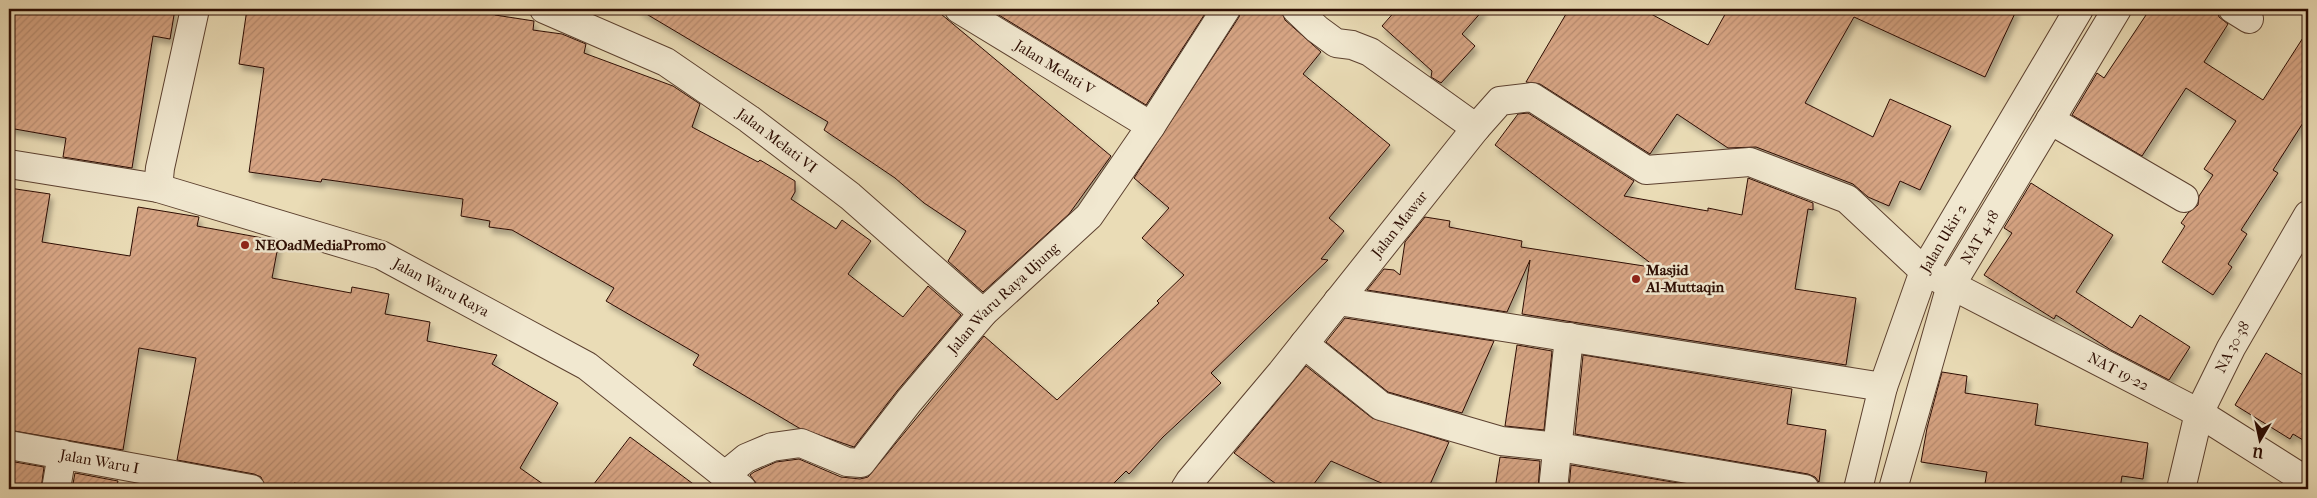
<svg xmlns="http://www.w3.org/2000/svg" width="2317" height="498" viewBox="0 0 2317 498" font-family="'IM FELL French Canon',serif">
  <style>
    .building { fill: url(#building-hatch); stroke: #2c0c02; filter: url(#shadow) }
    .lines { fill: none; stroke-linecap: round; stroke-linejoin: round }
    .street-casing { stroke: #5c402f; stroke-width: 30 }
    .street { stroke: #f1e8d0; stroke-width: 28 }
    .poi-dot { fill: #8f2418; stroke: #f1e8d0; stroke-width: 2 }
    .labels { text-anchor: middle; stroke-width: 5; stroke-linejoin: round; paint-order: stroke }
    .street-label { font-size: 15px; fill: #2c0c02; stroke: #f1e8d0 }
    .poi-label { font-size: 15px; font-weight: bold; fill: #2c0c02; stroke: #f1e8d0; text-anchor: start }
  </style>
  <defs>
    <pattern id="building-hatch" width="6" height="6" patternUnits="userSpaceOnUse" patternTransform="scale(1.25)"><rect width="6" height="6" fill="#d6a483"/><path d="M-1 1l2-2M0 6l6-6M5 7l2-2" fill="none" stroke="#b88c70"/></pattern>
    <filter id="shadow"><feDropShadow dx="3" dy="5.5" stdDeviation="2.5" flood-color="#0004"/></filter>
  </defs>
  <rect width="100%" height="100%" fill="#eadcb6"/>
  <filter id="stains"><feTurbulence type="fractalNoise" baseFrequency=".004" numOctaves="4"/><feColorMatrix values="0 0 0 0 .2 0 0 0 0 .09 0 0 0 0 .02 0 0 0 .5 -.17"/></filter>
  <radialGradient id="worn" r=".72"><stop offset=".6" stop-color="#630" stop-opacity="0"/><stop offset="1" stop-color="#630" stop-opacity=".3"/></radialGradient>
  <g class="building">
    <path d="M9 9H175L170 39 153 36 132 168 63 157 66 138 9 128Z"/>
    <path d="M247 9H496L495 15 534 21 533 30 562 34 586 44 584 53 673 86 700 104 692 127 758 162 760 160 795 181V192L791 199 836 229 842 220 871 241 848 274 903 317 928 286 961 315 897 391 854 447 799 428 693 365 699 355 606 301 614 288 512 230 489 227 490 221 461 216 463 199 322 179 321 182 249 172 264 68 239 64Z"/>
    <path d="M638 9H935L1111 156 1069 214 983 292 948 261 966 231 924 203 895 178 824 130 828 122Z"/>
    <path d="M989 9H1208L1146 105Z"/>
    <path d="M1241 9H1281L1285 20 1321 52 1303 74 1390 145 1329 218 1344 231 1321 259 1328 260 1211 373 1221 383 1163 437 1129 474 1126 471 1108 489H757L756 483 750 475 754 472 776 462 799 459 841 477 860 479 868 477 984 336 1057 400 1159 303 1157 301 1184 275 1142 238 1169 208 1134 178 1239 17Z"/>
    <path d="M1397 9H1484L1462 34 1475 46 1441 83 1431 77 1432 71 1382 26Z"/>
    <path d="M1569 9H1642L1708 45 1728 9H2017L1985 77 1854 17 1805 103 1873 137 1890 99 1951 126 1920 190 1900 181 1889 206 1868 197 1853 184 1756 147 1728 148 1677 114 1650 154 1540 84 1526 82Z"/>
    <path d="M2150 9H2217L2219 17 2228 24 2204 62 2263 100 2308 30V115L2273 170 2278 173 2241 230 2247 234 2228 264 2232 267 2213 295 2162 262 2185 226 2181 223 2188 213 2198 205 2199 196 2213 175 2204 169 2236 121 2186 88 2142 156 2072 115 2097 73 2104 78Z"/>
    <path d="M1528 113 1634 181 1624 196 1708 211V208L1742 215 1748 178 1813 203V210L1808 209 1795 289 1856 298 1846 365 1522 314 1530 260 1507 312 1367 290 1384 269 1394 270 1400 275 1405 242 1425 217 1450 221 1449 227 1522 241 1521 247 1657 268 1495 145 1518 114Z"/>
    <path d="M2031 183 2113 235 2076 292 2132 328 2140 315 2190 347 2169 380 2111 350 2056 315 2054 319 1984 275 2012 233 2004 228Z"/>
    <path d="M9 188 50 194 42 242 130 256 138 207 199 217 197 226 279 241 272 278 351 293 352 287 389 294 385 314 430 322 427 341 497 355 492 364 558 403 520 468 550 489H328L294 483 293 489H266L261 477 254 474 177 460 196 358 139 348 123 450 9 430Z"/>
    <path d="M1345 318 1494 341 1462 413 1388 392 1326 342Z"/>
    <path d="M1517 345 1552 351 1544 430 1505 426Z"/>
    <path d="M2266 353 2308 378V443L2293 434 2290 439 2235 405Z"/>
    <path d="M1583 355 1792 389 1787 424 1826 430 1819 482 1815 477 1808 474 1575 434Z"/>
    <path d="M1306 366 1372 418 1449 442 1428 489H1395L1331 461 1310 489H1283L1234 453Z"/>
    <path d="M1942 372 1967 376 1965 393 2038 404 2035 425 2148 443 2143 479 2122 476 2120 489H1984L1987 472 1921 462 1927 428Z"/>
    <path d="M630 437 700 489H590Z"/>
    <path d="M1500 457 1540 461 1538 489H1495Z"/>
    <path d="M9 461 44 467 41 489H9Z"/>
    <path d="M1571 465 1714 489H1569Z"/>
    <path d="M75 473 118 481 116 489H72Z"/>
  </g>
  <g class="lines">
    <g class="street-casing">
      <g id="street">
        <path id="s1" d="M544 9 666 62 749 119 850 196 983 313"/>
        <path id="s2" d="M959 9 1151 126"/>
        <path d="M1296 9 1317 29 1336 43 1352 45 1370 52 1476 128"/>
        <path d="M2233 9 2249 19"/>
        <path d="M2050 120 2184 198"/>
        <path id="s3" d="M9 164 158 188 381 255 587 366 742 489"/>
        <path d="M158 188 160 168 195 9"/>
        <path d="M1338 301 1883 387"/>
        <path d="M1304 344 1381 406 1501 441 1559 447 1805 489"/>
        <path id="s4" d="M9 445 251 489"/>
        <path id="s5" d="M724 476 746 458 772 447 801 443 847 462 861 463 909 401 983 313 1089 216 1151 126 1226 9"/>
        <path d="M56 489 62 454"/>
        <path id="s6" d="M1185 489 1190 481 1281 373 1476 128 1500 101 1532 97 1646 170 1750 162 1847 199 1924 271 2199 413 2308 482"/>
        <path d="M1553 489 1569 337"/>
        <path id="s7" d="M1858 489 1883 387 1924 271 2079 9"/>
        <path id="s8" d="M1893 489 1951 285 2117 9"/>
        <path id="s9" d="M2181 489 2199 413 2231 348 2308 215"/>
      </g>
    </g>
    <use href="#street" class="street"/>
  </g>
  <g class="poi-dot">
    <circle cx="245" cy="245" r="5"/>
    <circle cx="1636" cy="279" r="5"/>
  </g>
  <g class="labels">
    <g class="street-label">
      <text dy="5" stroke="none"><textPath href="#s2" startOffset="112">Jalan Melati V</textPath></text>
      <text dy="5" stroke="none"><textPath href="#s1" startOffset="269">Jalan Melati VI</textPath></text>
      <text dy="5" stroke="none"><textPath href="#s6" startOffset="341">Jalan Mawar</textPath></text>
      <text dy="5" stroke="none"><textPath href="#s7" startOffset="266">Jalan Ukir 2</textPath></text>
      <text dy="5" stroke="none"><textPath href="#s8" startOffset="268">NAT 4-18</textPath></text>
      <text dy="5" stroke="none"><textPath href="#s3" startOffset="452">Jalan Waru Raya</textPath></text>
      <text dy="5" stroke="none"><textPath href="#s5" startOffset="368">Jalan Waru Raya Ujung</textPath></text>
      <text dy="5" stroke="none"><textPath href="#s9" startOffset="152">NA 30-38</textPath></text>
      <text dy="5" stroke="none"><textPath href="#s6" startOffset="1200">NAT 19-22</textPath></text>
      <text dy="5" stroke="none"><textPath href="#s4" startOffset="92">Jalan Waru I</textPath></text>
    </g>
    <g class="poi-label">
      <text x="255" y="250">NEOadMediaPromo</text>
      <text x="1646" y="275">Masjid<tspan x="1646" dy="17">Al-Muttaqin</tspan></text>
    </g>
  </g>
  <rect width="2317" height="498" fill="none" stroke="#eadcb6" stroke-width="30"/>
  <rect x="10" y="10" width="2297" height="478" fill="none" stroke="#2c0c02" stroke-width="2.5"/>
  <rect x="15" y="15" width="2287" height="468" fill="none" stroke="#2c0c02"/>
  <g transform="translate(2260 440) rotate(189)" stroke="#f1e8d0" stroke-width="4" paint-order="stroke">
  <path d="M0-4L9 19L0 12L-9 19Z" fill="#2c0c02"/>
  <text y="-8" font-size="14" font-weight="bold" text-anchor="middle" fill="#2c0c02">U</text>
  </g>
  <rect width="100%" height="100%" filter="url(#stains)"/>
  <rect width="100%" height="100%" fill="url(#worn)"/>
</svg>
